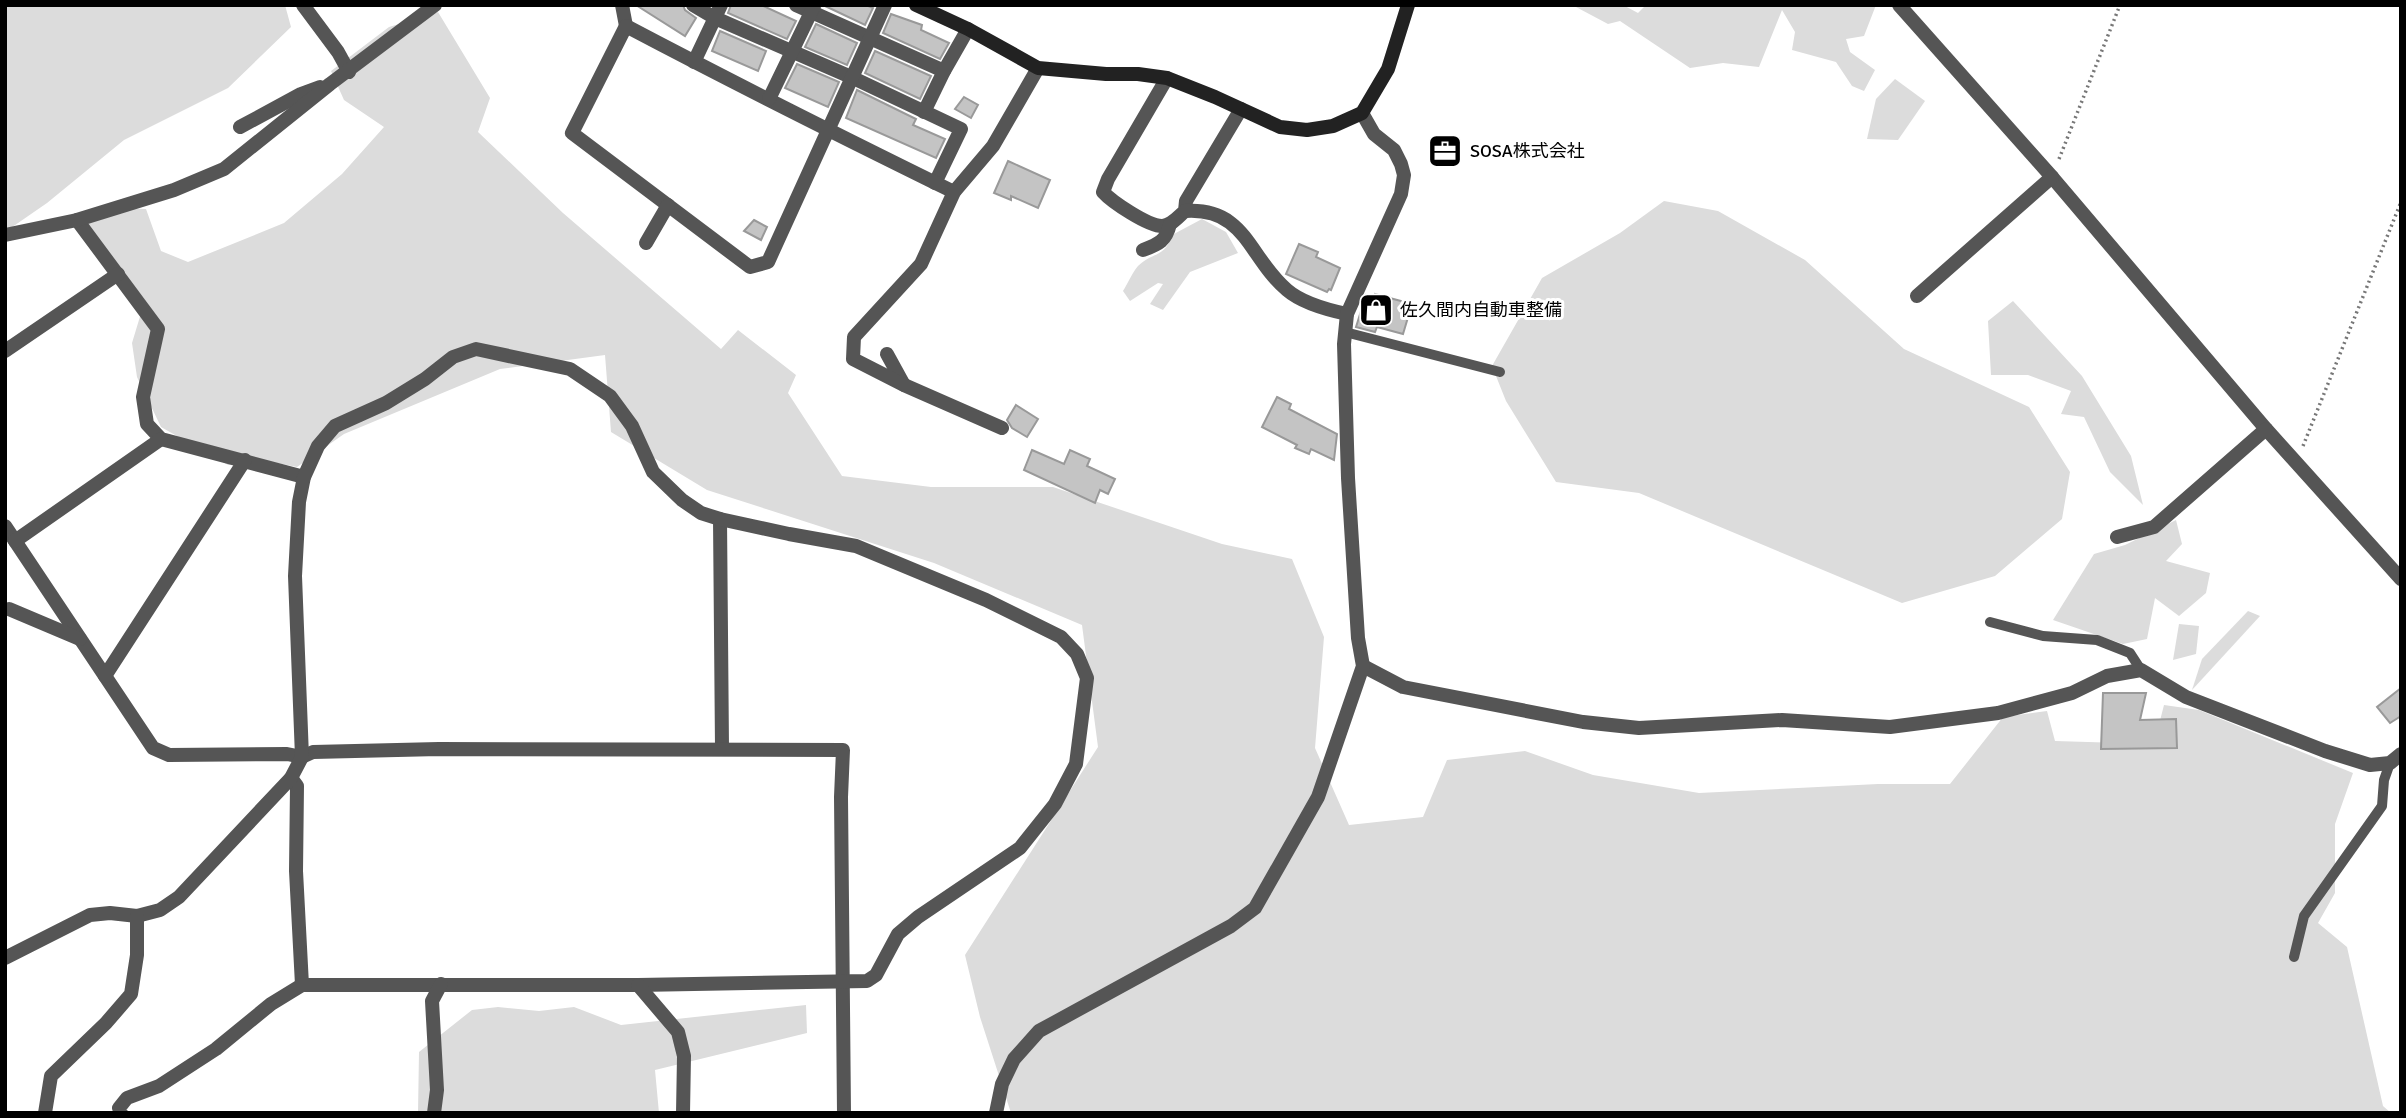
<svg xmlns="http://www.w3.org/2000/svg" width="2406" height="1118" viewBox="0 0 2406 1118" font-family="Signika,'Noto Sans JP',sans-serif">
  <style>
    .green { fill: #dcdcdc }
    .building { fill: #c4c4c4; stroke: #999; stroke-width: 2 }
    .lines { fill: none; stroke-linecap: round; stroke-linejoin: round }
    .path { stroke: #777; stroke-width: 3.5; stroke-dasharray: 2 3.5; stroke-linecap: butt }
    .lane { stroke: #555; stroke-width: 10 }
    .street { stroke: #555; stroke-width: 14 }
    .secondary { stroke: #222; stroke-width: 14 }
    .labels { text-anchor: middle; stroke-width: 6; stroke-linejoin: round; paint-order: stroke }
    .poi-label { font-size: 18px; fill: #000; stroke: #fff; text-anchor: start }
  </style>
  <rect width="100%" height="100%" fill="#fff"/>
  <g class="green">
    <path d="M5 5H285L291 27 228 88 124 140 47 203 5 232Z"/>
    <path d="M1577 5H1623L1638 13 1646 5H1876L1864 36 1846 39 1850 52 1875 70 1864 91 1852 86 1836 62 1792 50 1795 32 1782 10 1759 67 1723 63 1690 68 1620 21 1608 24 1576 7Z"/>
    <path d="M438 12 490 98 478 132 563 213 721 349 738 330 796 375 788 393 842 476 931 487H1053L1222 544 1292 559 1324 637 1315 748 1349 825 1423 817 1447 760 1525 751 1593 775 1699 793 1878 784H1950L2003 717 2047 711 2055 741 2154 744 2164 705 2199 710 2353 773 2335 824V893L2318 923 2347 947 2383 1106 2391 1113H1011L980 1017 965 955 1098 747 1082 625 934 563 707 490 611 432 605 355 500 369 344 434 297 467 272 462 228 465 161 427 137 377 132 343 145 300 84 222 119 208 146 209 161 251 188 262 284 223 342 174 384 127 344 100 331 71 389 27Z"/>
    <path d="M1895 79 1925 101 1898 140 1867 139 1876 99Z"/>
    <path d="M1664 201 1718 211 1805 260 1904 349 2029 407 2070 472 2062 519 1995 576 1902 603 1639 493 1556 482 1506 401 1492 366 1542 278 1620 233Z"/>
    <path d="M1202 219 1226 232 1238 253 1190 272 1163 310 1150 304 1163 284 1158 283 1130 301 1123 291C1128 283 1132 273 1138 266 1152 252 1165 258 1172 235Z"/>
    <path d="M2013 301 2082 376 2131 456 2143 505 2110 472 2084 417 2061 414 2071 391 2028 375H1991L1988 321Z"/>
    <path d="M2176 520 2182 544 2166 561 2210 573 2206 593 2179 616 2155 598 2147 639 2123 644 2053 620 2094 554 2125 545Z"/>
    <path d="M2248 611 2260 616 2192 690 2202 659Z"/>
    <path d="M2179 624 2199 626 2196 654 2173 660Z"/>
    <path d="M806 1005 807 1033 655 1070 659 1113H418L419 1052 472 1010 498 1007 539 1011 574 1007 621 1025Z"/>
  </g>
  <g class="building">
    <path d="M636 5H683L685 10 696 18 685 36Z"/>
    <path d="M731 5H761L796 21 787 39 728 13Z"/>
    <path d="M823 5H866L873 8 865 25Z"/>
    <path d="M891 14 922 25 921 30 949 43 940 59 883 33Z"/>
    <path d="M816 24 857 43 847 65 805 47Z"/>
    <path d="M720 31 766 51 758 71 712 51Z"/>
    <path d="M875 51 931 76 920 99 865 73Z"/>
    <path d="M797 64 839 82 828 107 785 88Z"/>
    <path d="M857 90 916 119 913 125 945 139 936 158 846 118Z"/>
    <path d="M964 97 978 105 971 118 955 109Z"/>
    <path d="M1008 161 1050 180 1038 208 1011 196V200L994 193Z"/>
    <path d="M754 220 767 227 761 240 744 231Z"/>
    <path d="M1299 244 1318 252 1316 257 1340 268 1331 290 1329 289 1327 292 1286 274Z"/>
    <path d="M1375 294 1412 304 1403 334 1377 327 1375 332 1356 327 1366 295 1374 298Z"/>
    <path d="M1277 397 1291 404 1289 409 1337 434 1334 460 1311 449 1309 454 1295 448 1297 445 1262 427Z"/>
    <path d="M1016 405 1038 419 1027 437 1012 428 1007 420Z"/>
    <path d="M1032 450 1064 464 1070 450 1090 459 1087 466 1115 479 1108 494 1100 490 1095 503 1024 470Z"/>
    <path d="M2401 688V716L2390 723 2377 707Z"/>
    <path d="M2103 693H2146L2140 720 2176 719 2177 748 2101 749Z"/>
  </g>
  <g class="lines">
    <g class="path">
      <path d="M2059 159 2120 5"/>
      <path d="M2303 446 2401 202"/>
    </g>
    <g class="lane">
      <path d="M1345 332 1500 372"/>
      <path d="M1990 622 2043 636 2097 640 2130 653 2141 670"/>
      <path d="M2294 957 2304 916 2382 806 2384 780 2390 763"/>
    </g>
    <g class="street">
      <path d="M303 5 338 52 349 72"/>
      <path d="M622 5 626 26"/>
      <path d="M693 5 715 18 851 77 961 129 935 183"/>
      <path d="M796 5 944 71"/>
      <path d="M885 5 768 262 750 267 572 133 626 26C734 83 844 138 954 192"/>
      <path d="M1899 5 2052 177 2266 429 2401 579"/>
      <path d="M694 62 721 5"/>
      <path d="M1167 78 1108 179 1103 192C1112 202 1148 226 1162 226 1171 226 1178 217 1185 211L1186 201 1241 109"/>
      <path d="M769 99 814 6"/>
      <path d="M924 112 944 71 968 29"/>
      <path d="M240 127 301 94 320 87"/>
      <path d="M1185 211C1246 207 1248 257 1287 290 1302 303 1328 310 1347 314"/>
      <path d="M77 220 158 329 143 397 147 424 161 439 304 477"/>
      <path d="M5 235 77 220 174 190 224 169 330 84 435 5"/>
      <path d="M646 243 668 205"/>
      <path d="M1143 250C1159 244 1166 241 1170 224"/>
      <path d="M1917 296 2052 177"/>
      <path d="M5 351 118 274"/>
      <path d="M887 354 904 385"/>
      <path d="M1002 428 904 385 853 359 854 337 921 264 954 192 993 146 1038 68"/>
      <path d="M720 519 722 748"/>
      <path d="M5 526 153 748 169 755 287 754 302 757 313 752 439 749 843 750 841 797 844 1113"/>
      <path d="M2117 537 2154 527 2266 429"/>
      <path d="M15 541 161 439"/>
      <path d="M9 609 80 639"/>
      <path d="M1363 666 1403 687 1583 722 1639 728 1782 720 1890 727 1998 713 2072 693 2107 676 2141 670 2186 697 2325 751 2370 765 2390 763 2401 754"/>
      <path d="M105 676 245 460"/>
      <path d="M291 778 297 786 296 871 302 985"/>
      <path d="M5 958 90 915 110 913 137 916 160 910 179 897 291 778 302 757 295 576 299 502 304 477 318 446 335 426 386 403 425 379 453 357 476 349 570 369 610 396 632 426 653 472 682 500 701 513 720 519 789 534 856 546 986 600 1061 637 1077 654 1087 678 1076 764 1055 804 1020 848 918 917 898 934 876 975 867 981 638 985H302L271 1004 216 1049 159 1086 127 1098 119 1108 121 1113"/>
      <path d="M638 985 678 1032 684 1056 683 1113"/>
      <path d="M45 1113 51 1076 106 1023 131 994 137 955V916"/>
      <path d="M434 1113 437 1090 432 1001 441 984"/>
      <path d="M996 1113 1002 1084 1014 1059 1039 1031 1231 926 1255 908 1318 797 1363 666 1358 638 1348 478 1344 344 1347 314 1401 194 1404 175 1401 164 1394 150 1374 134 1362 113"/>
    </g>
    <path class="secondary" d="M916 5 968 29 1038 68 1106 74H1138L1167 78 1215 97 1280 127 1307 130 1333 126 1362 113 1388 69 1408 5"/>
  </g>
  <defs>
    <g id="office-square" transform="scale(1.75)"><rect x="-9" y="-9" width="18" height="18" rx="4" fill="#000" stroke="#fff"/><path d="M-6-3h4V-5.5h4V-3h4V5H-6ZM-1-4.5V-3h2v-1.5ZM-6 0V1H6V0Z" fill="#fff"/></g>
    <g id="shop-square" transform="scale(1.75)"><rect x="-9" y="-9" width="18" height="18" rx="4" fill="#000" stroke="#fff"/><path d="M-5-2.5h2.3a2.7 3.5 0 0 1 5.4 0H5L5.5 6h-11ZM-1.5-2.5h3a1.5 2.3 0 0 0-3 0Z" fill="#fff"/></g>
  </defs>
  <g fill-rule="evenodd">
    <use href="#office-square" x="1445" y="151"/>
    <use href="#shop-square" x="1376" y="310"/>
  </g>
  <g class="labels">
    <g class="poi-label">
      <text x="1470" y="157">SOSA株式会社</text>
      <text x="1400" y="316">佐久間内自動車整備</text>
    </g>
  </g>
  <rect width="2406" height="1118" fill="none" stroke="#000000" stroke-width="14"/>
</svg>
